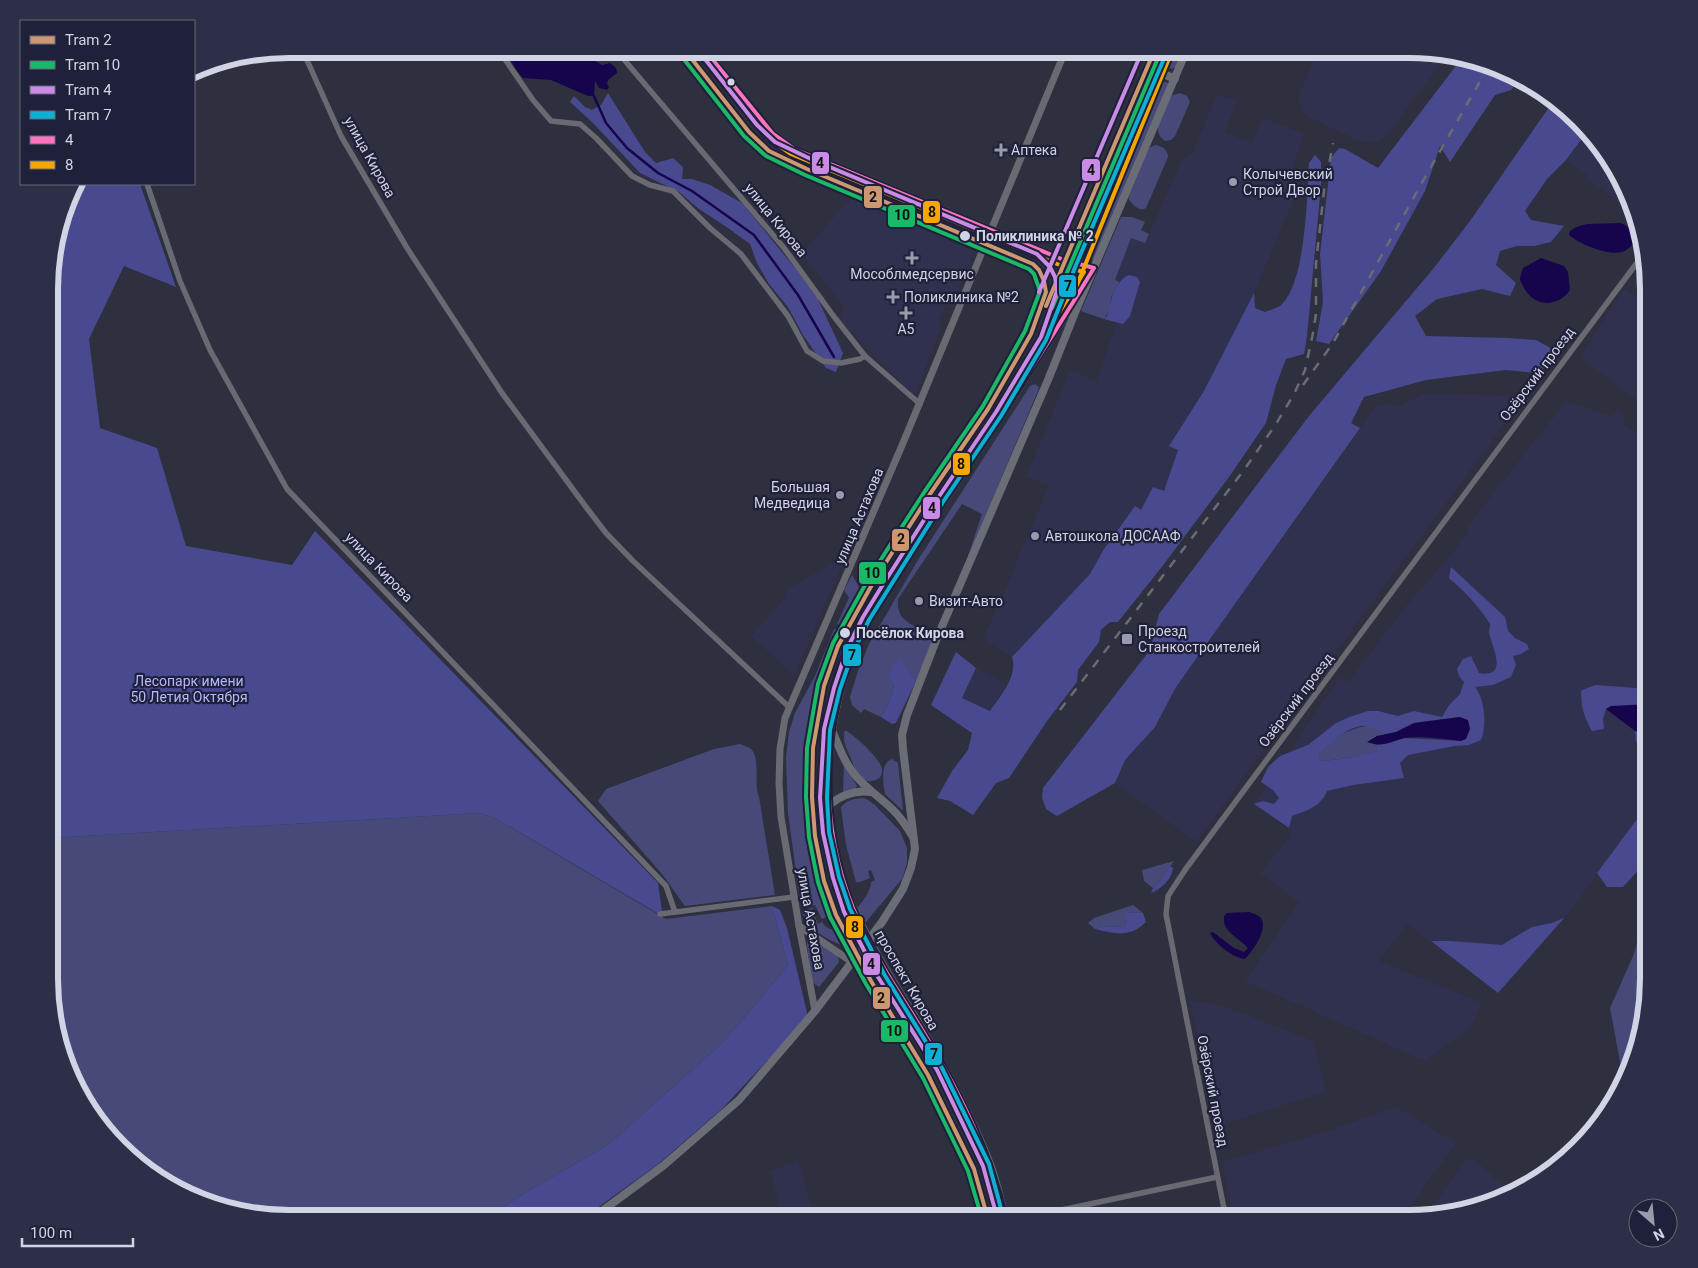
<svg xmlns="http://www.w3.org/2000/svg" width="1698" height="1268" viewBox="0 0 1698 1268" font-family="Roboto,sans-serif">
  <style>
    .built { fill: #2f314f }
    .green { fill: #474a79 }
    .forest { fill: #49498f; fill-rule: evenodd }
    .water { fill: #16054c }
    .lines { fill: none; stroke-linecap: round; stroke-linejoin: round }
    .stream { stroke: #16054c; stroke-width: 2.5 }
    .minor { stroke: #696a71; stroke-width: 5.5 }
    .tertiary { stroke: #696a71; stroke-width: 7 }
    .secondary { stroke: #6a6c76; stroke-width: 8 }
    .rail { stroke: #6a6b73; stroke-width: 2.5; stroke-dasharray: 9 9; stroke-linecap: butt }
    .secondary-bridge { stroke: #6a6c76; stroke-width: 8 }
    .bus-1-casing { stroke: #1f203a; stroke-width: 8 }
    .bus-2-casing { stroke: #1f203a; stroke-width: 8 }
    .bus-1 { stroke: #fc73be; stroke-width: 4 }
    .bus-2 { stroke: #f7a600; stroke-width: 4 }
    .tram-1-casing { stroke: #1f203a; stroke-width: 8 }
    .tram-2-casing { stroke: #1f203a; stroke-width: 8 }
    .tram-3-casing { stroke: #1f203a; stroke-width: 8 }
    .tram-4-casing { stroke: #1f203a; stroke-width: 8 }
    .tram-1 { stroke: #cd976f; stroke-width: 4 }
    .tram-2 { stroke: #1ab867; stroke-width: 4 }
    .tram-3 { stroke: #ca8be6; stroke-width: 4 }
    .tram-4 { stroke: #0dafd3; stroke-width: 4 }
    .bus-dot { fill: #d1d4e5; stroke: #1f203a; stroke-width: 2 }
    .poi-dot { fill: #989bab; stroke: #1f203a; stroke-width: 2 }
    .labels { text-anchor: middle; stroke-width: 4.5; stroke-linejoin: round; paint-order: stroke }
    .poi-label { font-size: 14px; fill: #d1d4e5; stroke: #1f203a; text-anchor: start }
    .street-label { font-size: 14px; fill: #d1d4e5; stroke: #1f203a }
    .stop-label { font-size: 14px; font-weight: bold; fill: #d1d4e5; stroke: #1f203a; text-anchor: start }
    .park-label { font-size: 14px; fill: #b3b9fb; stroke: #1f203a }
    .rim { fill: none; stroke: #d1d4e5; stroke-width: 6 }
    .line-badge { stroke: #1f203a; stroke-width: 2 }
    .pale-badge-label { font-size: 14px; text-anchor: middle; font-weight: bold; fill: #111 }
  </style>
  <rect width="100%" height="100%" fill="#2e303f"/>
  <g class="built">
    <path d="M1319 49H1425L1444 54 1437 69 1386 136 1379 141 1372 143 1357 140 1309 117 1302 111 1298 98Z"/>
    <path d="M1217 94 1237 102 1225 132 1244 140H1253L1263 118 1304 134 1294 163 1293 201 1254 293 1204 391 1170 446 1178 449 1164 492 1141 511 1135 506 1104 549 1090 574 1012 657 983 639 1017 563 1016 562 1049 485 1026 477 1070 370 1096 381 1130 287 1115 280 1131 238 1145 242 1183 158 1193 152Z"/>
    <path d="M1586 133 1625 182 1631 211 1587 179 1586 174 1566 160Z"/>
    <path d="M851 198 908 221 951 236 949 241 958 245 961 240 976 247 957 292H952L939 320 941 327 915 396 839 320 844 306 801 254Z"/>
    <path d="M1624 289 1649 304V409L1582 359 1584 350Z"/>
    <path d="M1438 393 1524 397 1196 842 1115 783 1125 760 1155 727 1176 687 1376 406 1391 404 1398 407 1422 394Z"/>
    <path d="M1566 401 1611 416 1617 411 1625 416 1623 425 1649 438V704L1606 709 1635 731 1649 734V803L1565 918 1498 993 1407 924 1379 961 1482 1003 1470 1028 1425 1061 1245 981 1299 902 1260 873 1290 837 1289 828 1254 804 1340 677 1348 682 1406 606 1455 550 1468 531 1467 527Z"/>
    <path d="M847 555 794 676 751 636 785 598 786 590Z"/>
    <path d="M976 668 1007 684 990 711 962 698Z"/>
    <path d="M1190 1001 1212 1003 1235 1010 1313 1041 1326 1092 1214 1127Z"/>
    <path d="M1396 1107 1456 1143 1401 1219H1233L1222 1162 1321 1133Z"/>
    <path d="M1473 1158 1513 1195 1426 1216 1466 1160Z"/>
    <path d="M798 1160 813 1213 814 1219H783L770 1171Z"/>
  </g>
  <g class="green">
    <path d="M1173 49H1183L1176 67 1171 69 1167 65Z"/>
    <path d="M1163 82H1166L1169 84 1094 259 1089 260 1088 256 1143 123Z"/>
    <path d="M1180 93 1187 96 1190 102 1175 136 1171 140 1165 141C1149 130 1164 110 1170 96Z"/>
    <path d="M1155 145C1163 146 1167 149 1168 157L1146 208C1139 212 1133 205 1129 200V196L1149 148Z"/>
    <path d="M1121 217H1132L1145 222 1141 230 1149 234 1145 243 1131 238 1115 280 1119 282 1111 298 1110 310 1104 319 1081 311Z"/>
    <path d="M1035 384 1039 387 1038 391 967 559 982 514 962 504 898 599C895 622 916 626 933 635L932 643 916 681 900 660 890 676 894 685 890 700 881 717 864 709 861 713 852 705 850 697 858 671 869 644 918 560 1030 386Z"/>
    <path d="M852 575 861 591 856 597 841 626 837 624 849 598 844 590Z"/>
    <path d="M834 629 840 630C833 645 825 660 821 676 800 753 806 837 831 913V915L822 919 815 905 805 907 803 901H800L788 813 786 757 789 732 795 713 815 676Z"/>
    <path d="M1366 726H1370L1384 735 1377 736 1368 742 1377 745 1378 751 1349 758 1323 761 1319 759V755C1332 740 1346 729 1366 726Z"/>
    <path d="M845 730C855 736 880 758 882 769 884 781 867 785 860 777 855 772 853 763 850 756 846 748 842 739 845 730Z"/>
    <path d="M740 744C743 745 748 747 751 749 761 759 753 783 759 797L775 895 685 906 662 874 598 801 606 789 714 749Z"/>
    <path d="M892 759 898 763 903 811 885 794C883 783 880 763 892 759Z"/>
    <path d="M844 764 857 786 855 790 843 794Z"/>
    <path d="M862 798 866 799 875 805 900 831 907 848V863L902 879 845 947C828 939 806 930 802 910L812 908 818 924 822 922C827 929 830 930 839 929 847 919 872 895 871 882L875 880 871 870 868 871 870 878 860 882H856L846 845 841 807C847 800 853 799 862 798Z"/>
    <path d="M480 813 495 818 666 919 772 906 788 965 751 1010 719 1046 609 1144 518 1197 487 1219H273L197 1201 131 1160 74 1086 49 996 50 838Z"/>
    <path d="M1174 861 1161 880 1153 888 1144 881 1142 870Z"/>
    <path d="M1133 905 1143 913 1127 912V921L1124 927 1103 926 1095 929 1088 923 1094 918Z"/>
    <path d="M1649 929V996L1631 1072 1624 1083 1610 1008 1634 954 1638 939Z"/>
    <path d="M808 936 812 937 838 956 839 962 819 987 812 982 807 945Z"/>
  </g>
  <g class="forest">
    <path d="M1462 58 1501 67 1520 79 1511 90 1495 95 1450 162 1440 146 1425 191 1381 271 1329 344 1316 341 1323 302 1320 254 1331 158 1339 148 1345 149 1378 168Z"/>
    <path d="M608 93 645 152 656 163 673 158 683 167 682 179H692L710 185 742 203 795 268 817 297 843 353 836 372 826 368 803 335 788 307 769 284 757 263 750 244 728 228 699 209 679 192 640 173 593 123 570 102 574 96 585 107 592 110 601 105Z"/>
    <path d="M1554 100 1567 108 1586 133 1566 160 1547 179 1525 211 1531 220 1564 226 1551 242 1534 246H1517L1500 251 1496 265 1516 283 1510 296 1482 289 1437 299 1415 316 1426 336 1508 338 1536 340 1558 352 1549 365 1537 373 1506 370 1426 380 1364 397 1351 423 1360 428 1176 687 1155 727 1125 760 1115 783 1057 816 1046 809 1042 798 1043 788 1150 650 1159 614 1309 416 1433 269 1470 221Z"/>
    <path d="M1315 155 1321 162V185L1307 337 1304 354 1286 359 1276 385 1266 423 1229 477 1161 568 1118 622H1110L1101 630 1099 642 1078 670 1077 682 1047 721 1009 778 996 783 973 815 950 801 937 798 952 771 968 750 972 733 931 705 956 652 976 668 962 698 990 711C1001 695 1018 676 1012 657L1090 574 1104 549 1135 506 1141 510 1153 487 1164 491 1178 450 1169 446 1204 391 1254 293 1255 308 1265 312C1270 310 1279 308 1282 304 1306 280 1307 197 1309 163Z"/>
    <path d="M76 184H140L176 287 124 266 89 339 100 428 157 448 186 546 292 565 315 531 658 883 662 911 657 913 495 818 480 813 50 838 51 257Z"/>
    <path d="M1129 275 1137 277 1140 282 1130 316 1123 324 1104 319C1111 313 1108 309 1111 301 1113 291 1120 278 1129 275Z"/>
    <path d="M1451 567 1505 617 1508 631 1515 638 1527 644 1529 649 1521 654 1513 656 1516 665 1511 677 1493 685 1475 687C1485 699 1487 726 1481 740L1469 745 1455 746 1408 755 1400 763 1404 778 1353 785 1327 791C1321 806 1307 811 1292 816L1289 828 1254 804 1263 801 1274 804 1279 798 1273 790 1261 782 1268 767 1280 756 1308 745 1336 723 1349 717 1368 711H1378L1398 716 1414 711 1442 717 1449 705 1460 694 1464 682 1459 676 1457 669 1463 659 1471 656 1479 673C1511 679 1490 643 1489 632 1489 629 1490 626 1490 624 1479 606 1465 592 1449 578ZM1460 717 1461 741 1404 738 1389 743 1377 745V751L1349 758 1323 761 1319 759V755C1328 745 1354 720 1370 727 1375 729 1379 732 1384 735L1396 732 1414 723Z"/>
    <path d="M900 659 916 681 896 723 892 724 881 717 890 700 894 685 889 676 894 663Z"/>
    <path d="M1596 685 1649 689V704L1606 709 1603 719 1604 729 1592 731C1584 717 1581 707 1581 691L1587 688Z"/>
    <path d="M1635 731 1649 734V752L1636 742Z"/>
    <path d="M1649 803V848L1642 866 1623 887H1607L1597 873Z"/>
    <path d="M1170 866 1173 868C1172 879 1161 889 1151 893L1153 888 1161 880Z"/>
    <path d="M772 906 780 910 787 928 808 1017 722 1109 657 1165 590 1213 581 1219H487L518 1197 609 1144 719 1046 751 1010 788 965Z"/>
    <path d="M1127 912 1143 913 1146 922C1129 938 1116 934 1095 929L1103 926 1124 927 1127 921 1125 916Z"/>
    <path d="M1564 918 1498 993 1431 941H1451L1502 945 1532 927 1552 923Z"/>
  </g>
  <g class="water">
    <path d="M504 49H593L595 61 602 65 610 63 616 68 617 73 608 80 607 84 609 87 607 90 599 88 595 81 594 96H588L551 80 523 78 517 71Z"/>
    <path d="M1621 223C1630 228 1636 231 1635 242 1631 246 1628 250 1622 252 1608 256 1579 244 1569 235L1570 231 1576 227 1587 224Z"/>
    <path d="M1541 258 1564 266 1568 272 1570 290C1558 308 1534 307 1524 288 1523 285 1521 283 1520 280 1520 277 1522 271 1523 268Z"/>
    <path d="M1649 704V734L1635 731 1606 709 1611 706Z"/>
    <path d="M1460 717 1468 720 1470 729 1466 739 1461 741C1444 739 1421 736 1405 738 1390 741 1384 748 1367 742L1377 736 1396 732 1414 723Z"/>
    <path d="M1249 912C1254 914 1260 915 1262 920 1267 931 1252 952 1245 959 1233 958 1215 944 1210 933L1213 932 1234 948 1244 952 1248 948C1238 937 1222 932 1224 916L1227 913Z"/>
  </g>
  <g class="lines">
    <path class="stream" d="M594 96 606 123 627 148 658 173 692 191 754 235 798 295 834 357"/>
    <g class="minor">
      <path d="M302 49 341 136 407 248 502 393 586 507 606 533 633 561 789 707"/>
      <path d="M498 49 533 100 551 121 580 124 596 138 632 176 650 185 673 191 710 228 741 254 788 316 807 351 823 361 841 363 860 359 865 356"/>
      <path d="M615 49 784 248 835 318 865 356 920 404"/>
      <path d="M147 184 180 281 210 350 287 489 666 886 675 912"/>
      <path d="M660 914 794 897"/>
      <path d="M1034 1219 1038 1215 1217 1177"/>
      <path d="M1226 1219 1166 914 1168 896 1185 870 1242 793 1642 256"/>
    </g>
    <g class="tertiary">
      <path d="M799 926 852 962"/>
      <path d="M815 1011 799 926 781 817 779 783 780 749 785 718 903 443 1066 49"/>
    </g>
    <g class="secondary">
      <path d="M704 49 764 124 773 134 794 149 1064 260 1094 268"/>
      <path d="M1157 71 1175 79"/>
      <path d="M1054 327 1078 264 1166 49"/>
      <path d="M833 733C839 746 843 760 852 771 863 787 879 796 892 809 901 817 907 827 913 837"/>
      <path d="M828 806C841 795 854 790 871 792"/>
      <path d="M846 891C841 874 834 857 832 840 823 781 829 721 848 665 859 633 878 603 896 575 918 539 941 505 964 471 1004 412 1042 353 1079 293"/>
      <path d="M917 1020C944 1067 972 1116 991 1167 997 1184 1001 1202 1005 1219"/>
      <path d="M591 1219 663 1166 739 1100 815 1011 882 922 903 889 911 868 915 849 903 749 902 735 907 715 937 638 1048 380 1076 310 1187 49"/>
    </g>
    <g class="rail">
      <path d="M1303 385 1333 343 1424 179 1490 64"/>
      <path d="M1060 710 1244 470 1276 424 1294 394 1305 370 1313 333 1316 314V263L1324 191 1333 143"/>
    </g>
    <path class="secondary-bridge" d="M846 891C864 936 890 978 917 1020"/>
    <g class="bus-1-casing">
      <g id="bus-1">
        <path d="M704 49 773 134 794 149 1064 260 1094 268C1057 329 1019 389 979 448 956 482 933 516 911 551 891 582 870 613 855 648 820 729 820 826 853 908 872 954 902 996 927 1038 961 1095 990 1154 1005 1219"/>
        <path d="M1071 282 1166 49"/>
      </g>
    </g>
    <g class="bus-2-casing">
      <g id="bus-2">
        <path d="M699 53 768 138 791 154 1062 266 1084 272C1048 331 1012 390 973 447 950 480 927 515 905 549 885 580 864 611 849 645 813 729 813 826 847 910 866 956 895 997 921 1039 955 1096 983 1155 999 1219"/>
        <path d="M1077 285 1172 51"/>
      </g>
    </g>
    <use href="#bus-1" class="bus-1"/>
    <use href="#bus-2" class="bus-2"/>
    <g class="tram-1-casing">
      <g id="tram-1">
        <path d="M684 49 749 132 769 151 807 169 1033 264 1039 270 1044 281 1046 292 1031 334 988 409 930 494 874 581 838 646 824 686 813 748 812 797 815 836 824 881 836 915 871 981 928 1075 974 1169 988 1219"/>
        <path d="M1046 306 1155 49"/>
      </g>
    </g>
    <g class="tram-2-casing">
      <g id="tram-2">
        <path d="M679 53 744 136 766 156 805 175 1029 269 1034 274 1040 291 1025 331 983 406 925 491 869 578 833 643 818 684 807 748 806 797 809 837 818 882 830 917 866 984 923 1078 968 1171 982 1219"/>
        <path d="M1052 308 1161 51"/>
      </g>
    </g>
    <g class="tram-3-casing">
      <g id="tram-3">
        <path d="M697 49 757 125 775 142 813 160 1037 254 1050 267 1055 277 1057 291 1041 337 996 412 938 498 882 586 863 617 847 649 834 688 824 729 820 798 823 833 833 878 844 912 878 977 937 1070 983 1166 997 1217"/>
        <path d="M1039 292 1143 49"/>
      </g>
    </g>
    <g class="tram-4-casing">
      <path id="tram-4" d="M1003 1216 989 1164 942 1068 884 974 850 909 839 877 829 832 827 798 830 730 840 689 853 652 869 620 943 502 1001 416 1046 340 1076 265 1166 54"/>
    </g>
    <use href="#tram-1" class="tram-1"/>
    <use href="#tram-2" class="tram-2"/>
    <use href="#tram-3" class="tram-3"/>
    <use href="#tram-4" class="tram-4"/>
  </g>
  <g class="bus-dot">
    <circle cx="731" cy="82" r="4.5"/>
    <circle cx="965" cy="236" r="6"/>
    <circle cx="845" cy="633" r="6"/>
  </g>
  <g class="poi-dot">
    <path d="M998.5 142.5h5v5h5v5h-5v5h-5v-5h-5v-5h5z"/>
    <circle cx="1233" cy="182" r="5"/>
    <path d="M909.5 250.5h5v5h5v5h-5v5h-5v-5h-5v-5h5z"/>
    <path d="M890.5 289.5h5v5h5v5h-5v5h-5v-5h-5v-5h5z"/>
    <path d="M903.5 305.5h5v5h5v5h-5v5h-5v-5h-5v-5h5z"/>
    <circle cx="840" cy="495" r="5"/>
    <circle cx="1035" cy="536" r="5"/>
    <circle cx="919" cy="601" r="5"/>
    <rect x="1121" y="633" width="12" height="12" rx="2.5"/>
  </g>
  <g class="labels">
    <g class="poi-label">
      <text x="1011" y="155">Аптека</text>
      <text x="1243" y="179">Колычевский<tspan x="1243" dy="16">Строй Двор</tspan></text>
      <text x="912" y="279" text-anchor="middle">Мособлмедсервис</text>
      <text x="904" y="302">Поликлиника №2</text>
      <text x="906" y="334" text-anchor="middle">А5</text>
      <text x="830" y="492" text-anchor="end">Большая<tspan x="830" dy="16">Медведица</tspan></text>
      <text x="1045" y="541">Автошкола ДОСААФ</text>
      <text x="929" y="606">Визит-Авто</text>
      <text x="1138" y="636">Проезд<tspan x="1138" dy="16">Станкостроителей</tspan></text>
    </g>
    <g class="street-label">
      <text transform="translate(370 157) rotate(61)" y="5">улица Кирова</text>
      <text transform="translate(776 220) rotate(51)" y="5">улица Кирова</text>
      <text transform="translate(1537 374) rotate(-53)" y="5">Озёрский проезд</text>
      <text transform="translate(859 516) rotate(-67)" y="5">улица Астахова</text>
      <text transform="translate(379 567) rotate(46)" y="5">улица Кирова</text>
      <text transform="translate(1296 700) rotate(-53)" y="5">Озёрский проезд</text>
      <text transform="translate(811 919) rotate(80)" y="5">улица Астахова</text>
      <text transform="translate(907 980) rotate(60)" y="5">проспект Кирова</text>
      <text transform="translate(1213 1091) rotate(79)" y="5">Озёрский проезд</text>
    </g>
    <g class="stop-label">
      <text x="976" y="241">Поликлиника № 2</text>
      <text x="856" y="638">Посёлок Кирова</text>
    </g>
    <g class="park-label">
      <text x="189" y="686">Лесопарк имени<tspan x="189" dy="16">50 Летия Октября</tspan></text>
    </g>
  </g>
  <path d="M0 0H1698V1268H0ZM289 58H1409A231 231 0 0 1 1640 289V979A231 231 0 0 1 1409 1210H289A231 231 0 0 1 58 979V289A231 231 0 0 1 289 58Z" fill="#2d2e48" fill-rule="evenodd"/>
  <path class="rim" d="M289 58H1409A231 231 0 0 1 1640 289V979A231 231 0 0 1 1409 1210H289A231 231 0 0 1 58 979V289A231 231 0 0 1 289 58Z"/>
  <g class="line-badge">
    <rect x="811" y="151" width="19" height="24" rx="5" fill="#ca8be6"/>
    <rect x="1081" y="158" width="20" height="24" rx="5" fill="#ca8be6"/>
    <rect x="863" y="185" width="20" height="24" rx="5" fill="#cd976f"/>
    <rect x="922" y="200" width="19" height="24" rx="5" fill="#f7a600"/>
    <rect x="887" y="204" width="29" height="24" rx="5" fill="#1ab867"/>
    <rect x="1058" y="274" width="19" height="24" rx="5" fill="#0dafd3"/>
    <rect x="952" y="452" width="19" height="24" rx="5" fill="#f7a600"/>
    <rect x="922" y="496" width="19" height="24" rx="5" fill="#ca8be6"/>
    <rect x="891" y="528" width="19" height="24" rx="5" fill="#cd976f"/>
    <rect x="858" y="561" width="29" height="24" rx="5" fill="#1ab867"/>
    <rect x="842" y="643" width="20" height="24" rx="5" fill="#0dafd3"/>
    <rect x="845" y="915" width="19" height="24" rx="5" fill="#f7a600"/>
    <rect x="862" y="952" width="19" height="24" rx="5" fill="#ca8be6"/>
    <rect x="872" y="986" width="19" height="24" rx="5" fill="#cd976f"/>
    <rect x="880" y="1019" width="29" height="24" rx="5" fill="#1ab867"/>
    <rect x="924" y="1042" width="19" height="24" rx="5" fill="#0dafd3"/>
  </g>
  <g class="pale-badge-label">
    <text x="820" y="168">4</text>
    <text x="1091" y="175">4</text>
    <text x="873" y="202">2</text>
    <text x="932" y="217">8</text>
    <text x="902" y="220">10</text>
    <text x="1068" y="291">7</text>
    <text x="961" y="469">8</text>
    <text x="932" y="513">4</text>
    <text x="901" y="544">2</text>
    <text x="872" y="578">10</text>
    <text x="852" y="660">7</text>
    <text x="855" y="932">8</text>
    <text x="871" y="969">4</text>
    <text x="881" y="1003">2</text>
    <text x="894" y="1036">10</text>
    <text x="934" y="1059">7</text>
  </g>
  <rect x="20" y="20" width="175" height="165" fill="#1f203a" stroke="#66687e"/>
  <rect x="30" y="36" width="25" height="8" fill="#cd976f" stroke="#66687e"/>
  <text x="65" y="45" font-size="15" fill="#d1d4e5">Tram 2</text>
  <rect x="30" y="61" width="25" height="8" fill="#1ab867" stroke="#66687e"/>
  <text x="65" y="70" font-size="15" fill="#d1d4e5">Tram 10</text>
  <rect x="30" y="86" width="25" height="8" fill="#ca8be6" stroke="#66687e"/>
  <text x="65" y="95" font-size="15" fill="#d1d4e5">Tram 4</text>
  <rect x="30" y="111" width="25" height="8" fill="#0dafd3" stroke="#66687e"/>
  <text x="65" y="120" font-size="15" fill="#d1d4e5">Tram 7</text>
  <rect x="30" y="136" width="25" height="8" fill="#fc73be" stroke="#66687e"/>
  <text x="65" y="145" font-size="15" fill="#d1d4e5">4</text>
  <rect x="30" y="161" width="25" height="8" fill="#f7a600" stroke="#66687e"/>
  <text x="65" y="170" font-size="15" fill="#d1d4e5">8</text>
  <g transform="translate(1653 1223) rotate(153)"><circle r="24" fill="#1f203a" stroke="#66687e"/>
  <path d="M0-4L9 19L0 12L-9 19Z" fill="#989bab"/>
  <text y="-8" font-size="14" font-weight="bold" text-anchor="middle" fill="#d1d4e5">N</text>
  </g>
  <path d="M22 1238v8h111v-8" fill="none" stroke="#d1d4e5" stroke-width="2.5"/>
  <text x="30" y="1238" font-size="15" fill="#d1d4e5" stroke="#1f203a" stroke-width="4" paint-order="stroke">100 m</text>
</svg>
